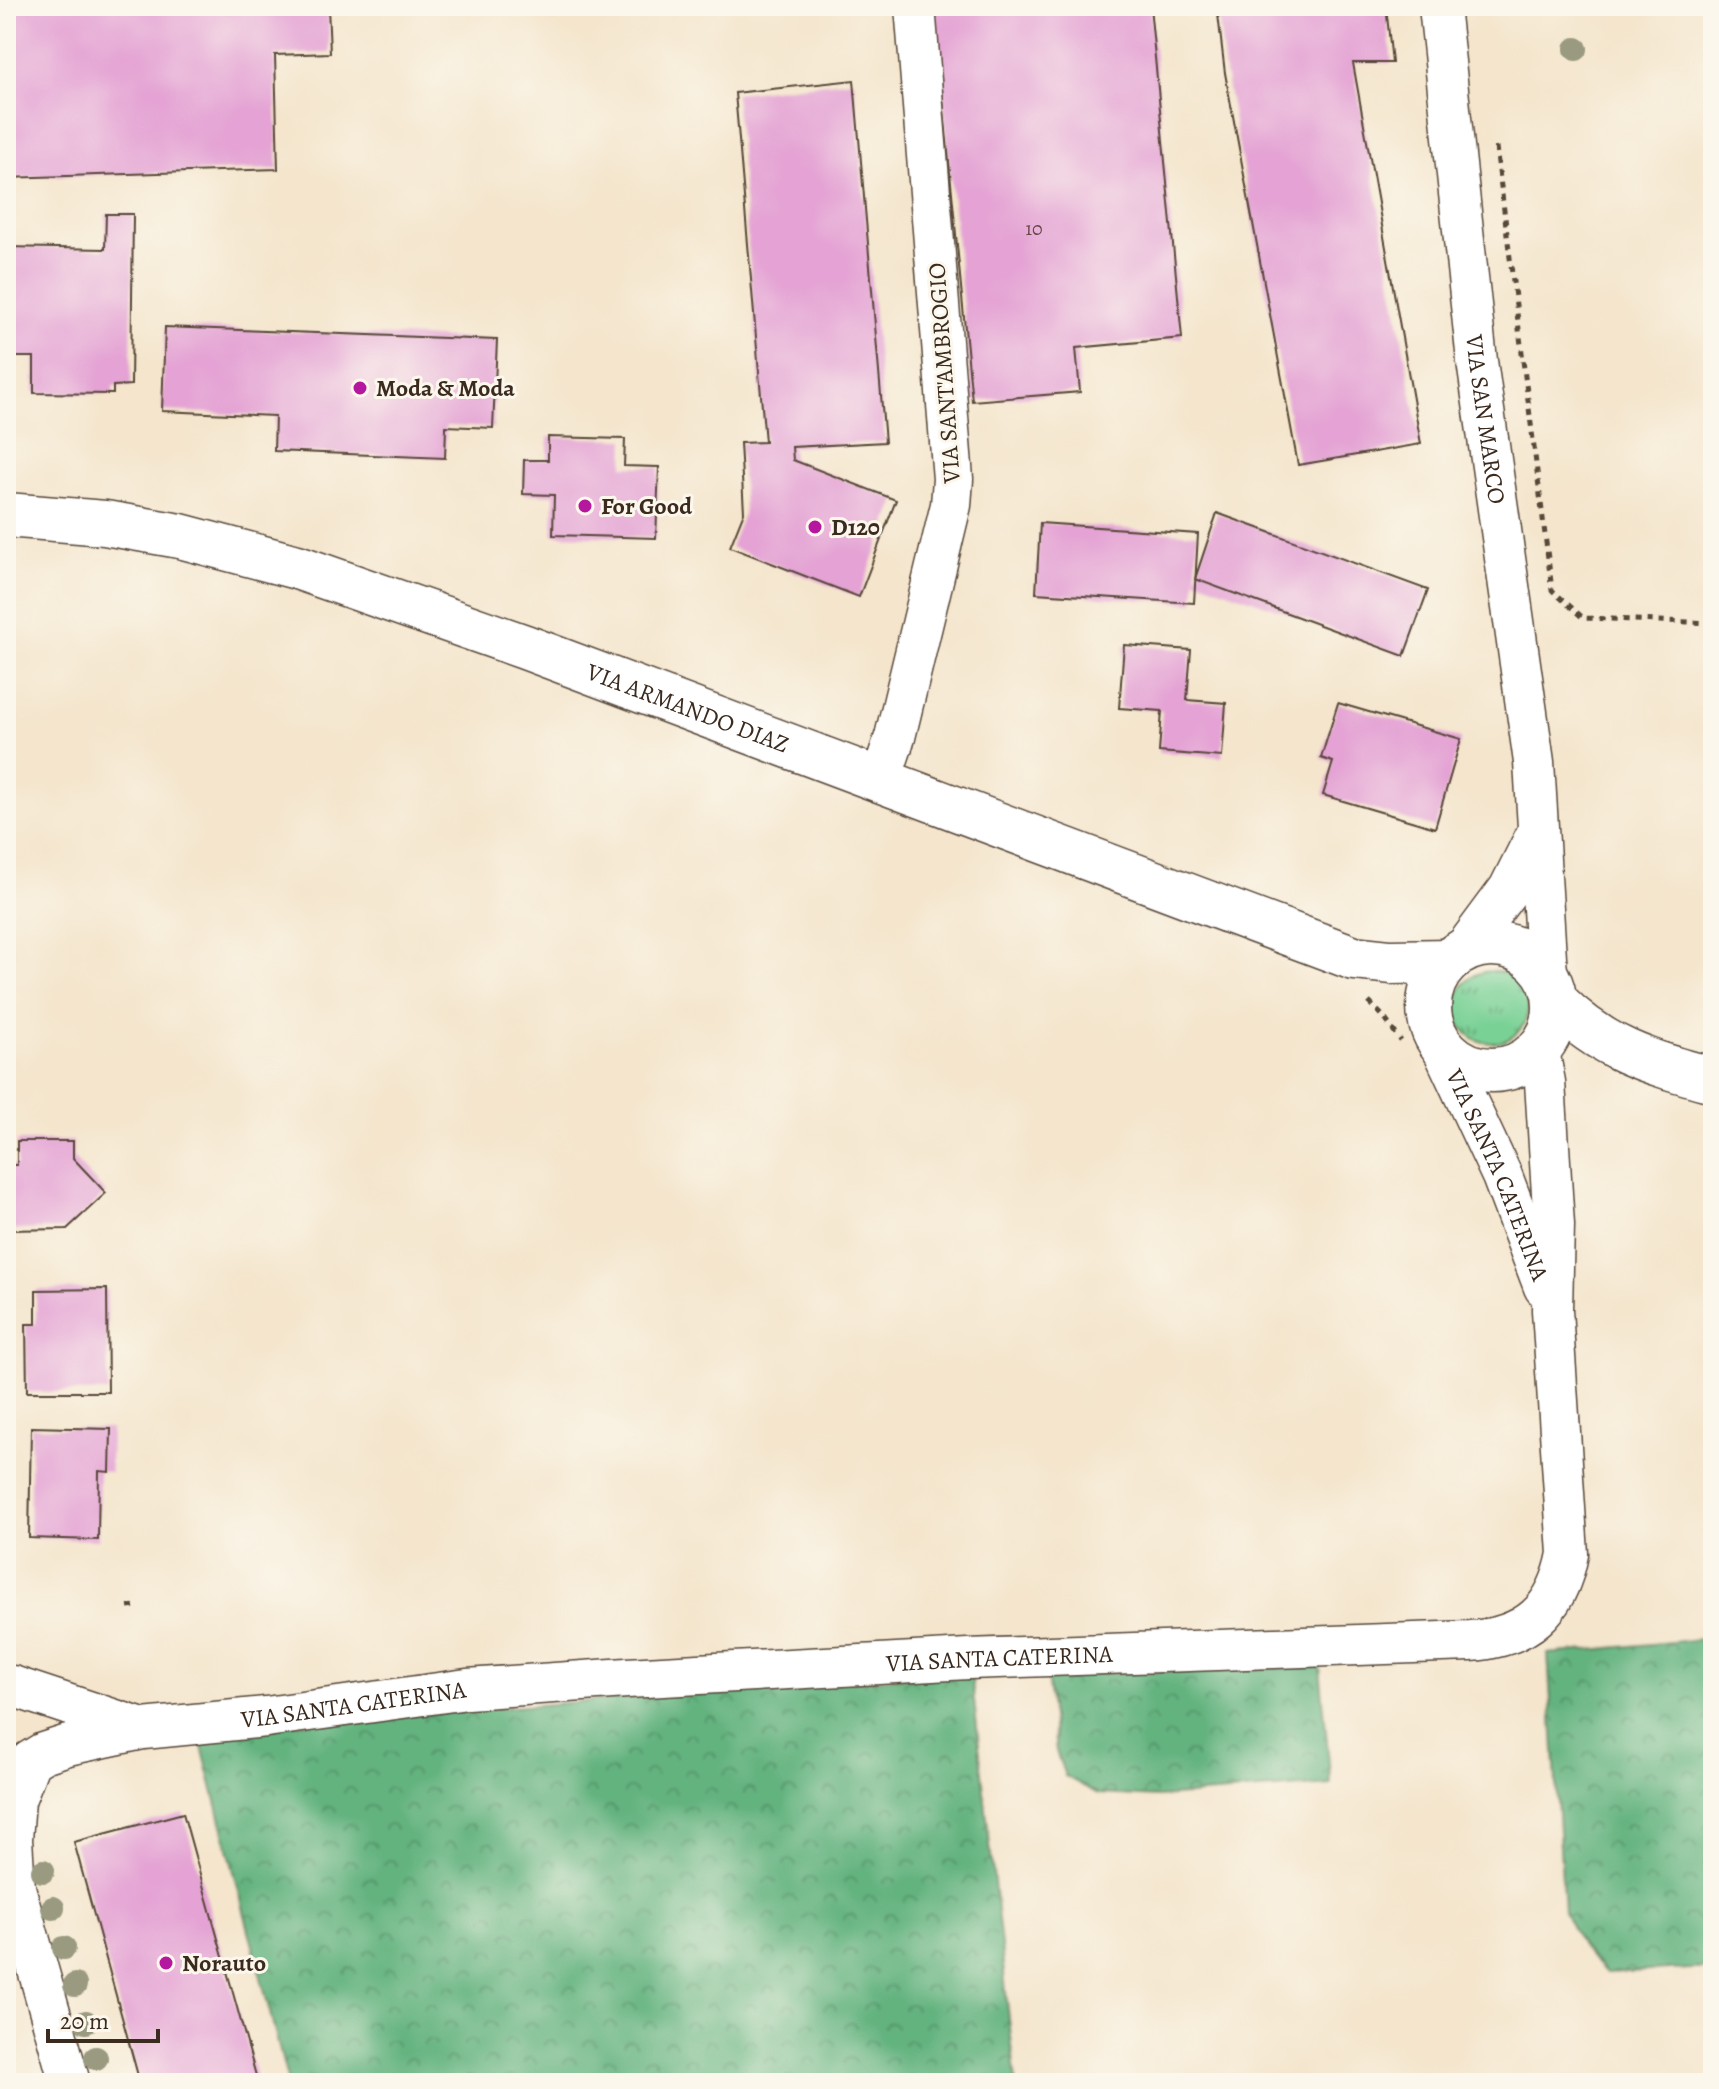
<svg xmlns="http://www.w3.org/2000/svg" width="1719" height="2089" viewBox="0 0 1719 2089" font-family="Alegreya,serif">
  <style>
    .grass { fill: url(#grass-tufts); stroke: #5a7e5a; stroke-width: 2 }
    .forest { fill: url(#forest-crowns); stroke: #4f6e4e; stroke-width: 2 }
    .building { fill: #e4a3d4 }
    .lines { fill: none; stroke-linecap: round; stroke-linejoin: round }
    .minor-casing { stroke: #574638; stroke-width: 43 }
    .tertiary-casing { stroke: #574638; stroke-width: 47 }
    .path { stroke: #574638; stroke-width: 5; stroke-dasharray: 6 6; stroke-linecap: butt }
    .minor { stroke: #fff; stroke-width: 40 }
    .tertiary { stroke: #fff; stroke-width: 44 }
    .tree { fill: #999a80 }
    .poi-dot { fill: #b5179e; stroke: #fbf7ec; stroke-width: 3 }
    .labels { text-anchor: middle; stroke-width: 6; stroke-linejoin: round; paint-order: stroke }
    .number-label { font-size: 20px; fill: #65484c }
    .street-label { font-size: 24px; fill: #3b2a1e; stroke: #fbf7ec }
    .poi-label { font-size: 24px; font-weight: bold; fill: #3b2a1e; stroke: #fbf7ec; text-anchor: start }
  </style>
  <defs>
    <pattern id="grass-tufts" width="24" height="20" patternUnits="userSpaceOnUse" patternTransform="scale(2)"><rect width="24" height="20" fill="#7ad196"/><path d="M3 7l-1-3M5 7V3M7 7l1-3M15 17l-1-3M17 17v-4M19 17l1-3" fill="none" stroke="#65aa7a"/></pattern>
    <pattern id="forest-crowns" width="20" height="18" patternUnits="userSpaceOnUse" patternTransform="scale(2)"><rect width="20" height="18" fill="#63b37f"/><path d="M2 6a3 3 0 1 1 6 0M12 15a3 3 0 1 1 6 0" fill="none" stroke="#539267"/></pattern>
  </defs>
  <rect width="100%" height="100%" fill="#fbf7ec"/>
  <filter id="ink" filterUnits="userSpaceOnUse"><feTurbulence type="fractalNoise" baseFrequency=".0125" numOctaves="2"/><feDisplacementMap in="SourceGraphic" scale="16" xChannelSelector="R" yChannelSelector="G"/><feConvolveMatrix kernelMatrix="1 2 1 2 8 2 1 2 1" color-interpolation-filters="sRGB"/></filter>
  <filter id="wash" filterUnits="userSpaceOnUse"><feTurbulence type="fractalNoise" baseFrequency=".006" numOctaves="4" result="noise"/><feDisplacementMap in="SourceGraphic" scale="32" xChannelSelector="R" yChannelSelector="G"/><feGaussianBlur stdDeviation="1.8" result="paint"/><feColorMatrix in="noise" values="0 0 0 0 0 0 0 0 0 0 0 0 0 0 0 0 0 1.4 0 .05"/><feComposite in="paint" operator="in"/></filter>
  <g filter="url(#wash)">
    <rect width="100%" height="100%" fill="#f4e5cc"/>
    <circle class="grass" cx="1492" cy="1007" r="36"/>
    <g class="forest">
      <path d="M1713 1638V1968L1606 1973 1581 1946 1564 1912 1548 1654Z"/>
      <path d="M1320 1667 1331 1785 1158 1797 1098 1794 1065 1776 1056 1751 1047 1675Z"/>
      <path d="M971 1672 1016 2083H288L198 1731Z"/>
    </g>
    <g id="blocks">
      <g class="building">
        <path d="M6 6H328L330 53 275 55 278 169 6 178Z"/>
        <path d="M934 6H1150L1182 338 1076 348 1080 392 972 401Z"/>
        <path d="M1217 6H1386L1392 63H1353L1421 444 1298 465 1225 73Z"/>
        <path d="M854 80 885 442 792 447 793 460 896 500 859 597 730 547 744 512 740 443 765 442 735 93Z"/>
        <path d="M106 214H133L131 385 113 386V394L34 393V357H6V247L105 249Z"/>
        <path d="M165 327 497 340 493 428 446 426 445 458 274 451 275 416 162 411Z"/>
        <path d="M548 437 625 439 624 466 659 467 656 538 553 535 554 495 523 494 524 460H548Z"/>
        <path d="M1217 513 1428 590 1404 656 1195 579Z"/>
        <path d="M1040 523 1198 534 1194 603 1036 593Z"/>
        <path d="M1124 645 1191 650 1187 700 1226 703 1222 757 1159 752 1162 711 1119 708Z"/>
        <path d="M1338 703 1461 739 1435 828 1323 795 1333 762 1321 758Z"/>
        <path d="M17 1141H73V1158L106 1193 67 1229 6 1230V1165H17Z"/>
        <path d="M107 1289 108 1392H27L26 1324H36V1290Z"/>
        <path d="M31 1427 111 1429 110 1472 99 1471 98 1540 29 1538Z"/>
        <path d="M183 1813 258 2083H140L74 1842Z"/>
      </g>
    </g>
  </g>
  <g filter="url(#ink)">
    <use href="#blocks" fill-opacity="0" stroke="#574638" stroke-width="2"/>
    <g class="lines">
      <g class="minor-casing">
        <g id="minor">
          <path id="s1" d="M1439 6 1477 361 1534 762 1547 974"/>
          <path d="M881 779 895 737 951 505 953 479 915 6"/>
          <path d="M1463 951 1509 889 1536 835"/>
          <path id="s2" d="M1440 1043 1502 1176 1544 1287"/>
          <path d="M12 1686 139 1728"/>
          <path d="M6 1867 15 1888 70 2083"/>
          <path id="s3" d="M15 1888 12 1839 15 1800 30 1761 43 1753 68 1745 143 1729 266 1717 467 1689 627 1678 968 1659 1470 1641C1527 1637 1557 1611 1568 1554L1552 1310 1554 1225 1551 1178 1545 1082 1539 1051"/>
        </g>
      </g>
      <g class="tertiary-casing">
        <g id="tertiary">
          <path id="s4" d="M6 515 105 523 180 536 297 567 525 647 1354 958 1391 962 1449 961"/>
          <circle cx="1492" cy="1007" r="63"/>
          <path d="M1555 1001C1603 1050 1649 1062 1713 1080"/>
        </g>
      </g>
      <g class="path">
        <path d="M1496 147 1552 590 1583 618 1713 623"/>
        <path d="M1369 1002 1383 1016 1401 1041"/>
        <path d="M128 1607 137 1606"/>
      </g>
      <use href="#minor" class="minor"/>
      <use href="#tertiary" class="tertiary"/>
    </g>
    <g class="tree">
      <circle cx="1576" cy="49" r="12"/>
      <circle cx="43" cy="1871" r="12"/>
      <circle cx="53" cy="1908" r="12"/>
      <circle cx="64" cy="1948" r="12"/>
      <circle cx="75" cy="1985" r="12"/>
      <circle cx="86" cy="2022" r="12"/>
      <circle cx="96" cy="2058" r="12"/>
    </g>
  </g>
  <g class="poi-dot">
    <circle cx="360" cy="388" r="8"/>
    <circle cx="585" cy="506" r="8"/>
    <circle cx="815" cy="527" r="8"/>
    <circle cx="166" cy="1963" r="8"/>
  </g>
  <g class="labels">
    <g class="number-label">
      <text x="1034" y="235">10</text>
    </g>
    <g class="street-label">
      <text transform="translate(944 373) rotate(-94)" y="8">VIA SANT'AMBROGIO</text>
      <text dy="8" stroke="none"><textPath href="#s1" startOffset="416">VIA SAN MARCO</textPath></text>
      <text dy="8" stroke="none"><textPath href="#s4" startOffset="712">VIA ARMANDO DIAZ</textPath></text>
      <text dy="8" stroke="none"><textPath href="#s2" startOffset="144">VIA SANTA CATERINA</textPath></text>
      <text dy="8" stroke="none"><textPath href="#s3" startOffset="1108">VIA SANTA CATERINA</textPath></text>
      <text dy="8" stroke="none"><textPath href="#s3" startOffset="460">VIA SANTA CATERINA</textPath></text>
    </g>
    <g class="poi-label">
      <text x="376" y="396">Moda &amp; Moda</text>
      <text x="601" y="514">For Good</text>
      <text x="831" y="535">D120</text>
      <text x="182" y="1971">Norauto</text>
    </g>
  </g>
  <rect width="1719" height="2089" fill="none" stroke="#fbf7ec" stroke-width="32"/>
  <path d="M48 2029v12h110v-12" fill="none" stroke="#3b2a1e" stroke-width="4"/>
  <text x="60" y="2029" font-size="24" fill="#3b2a1e" stroke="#fbf7ec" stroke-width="6" paint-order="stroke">20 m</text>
</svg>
